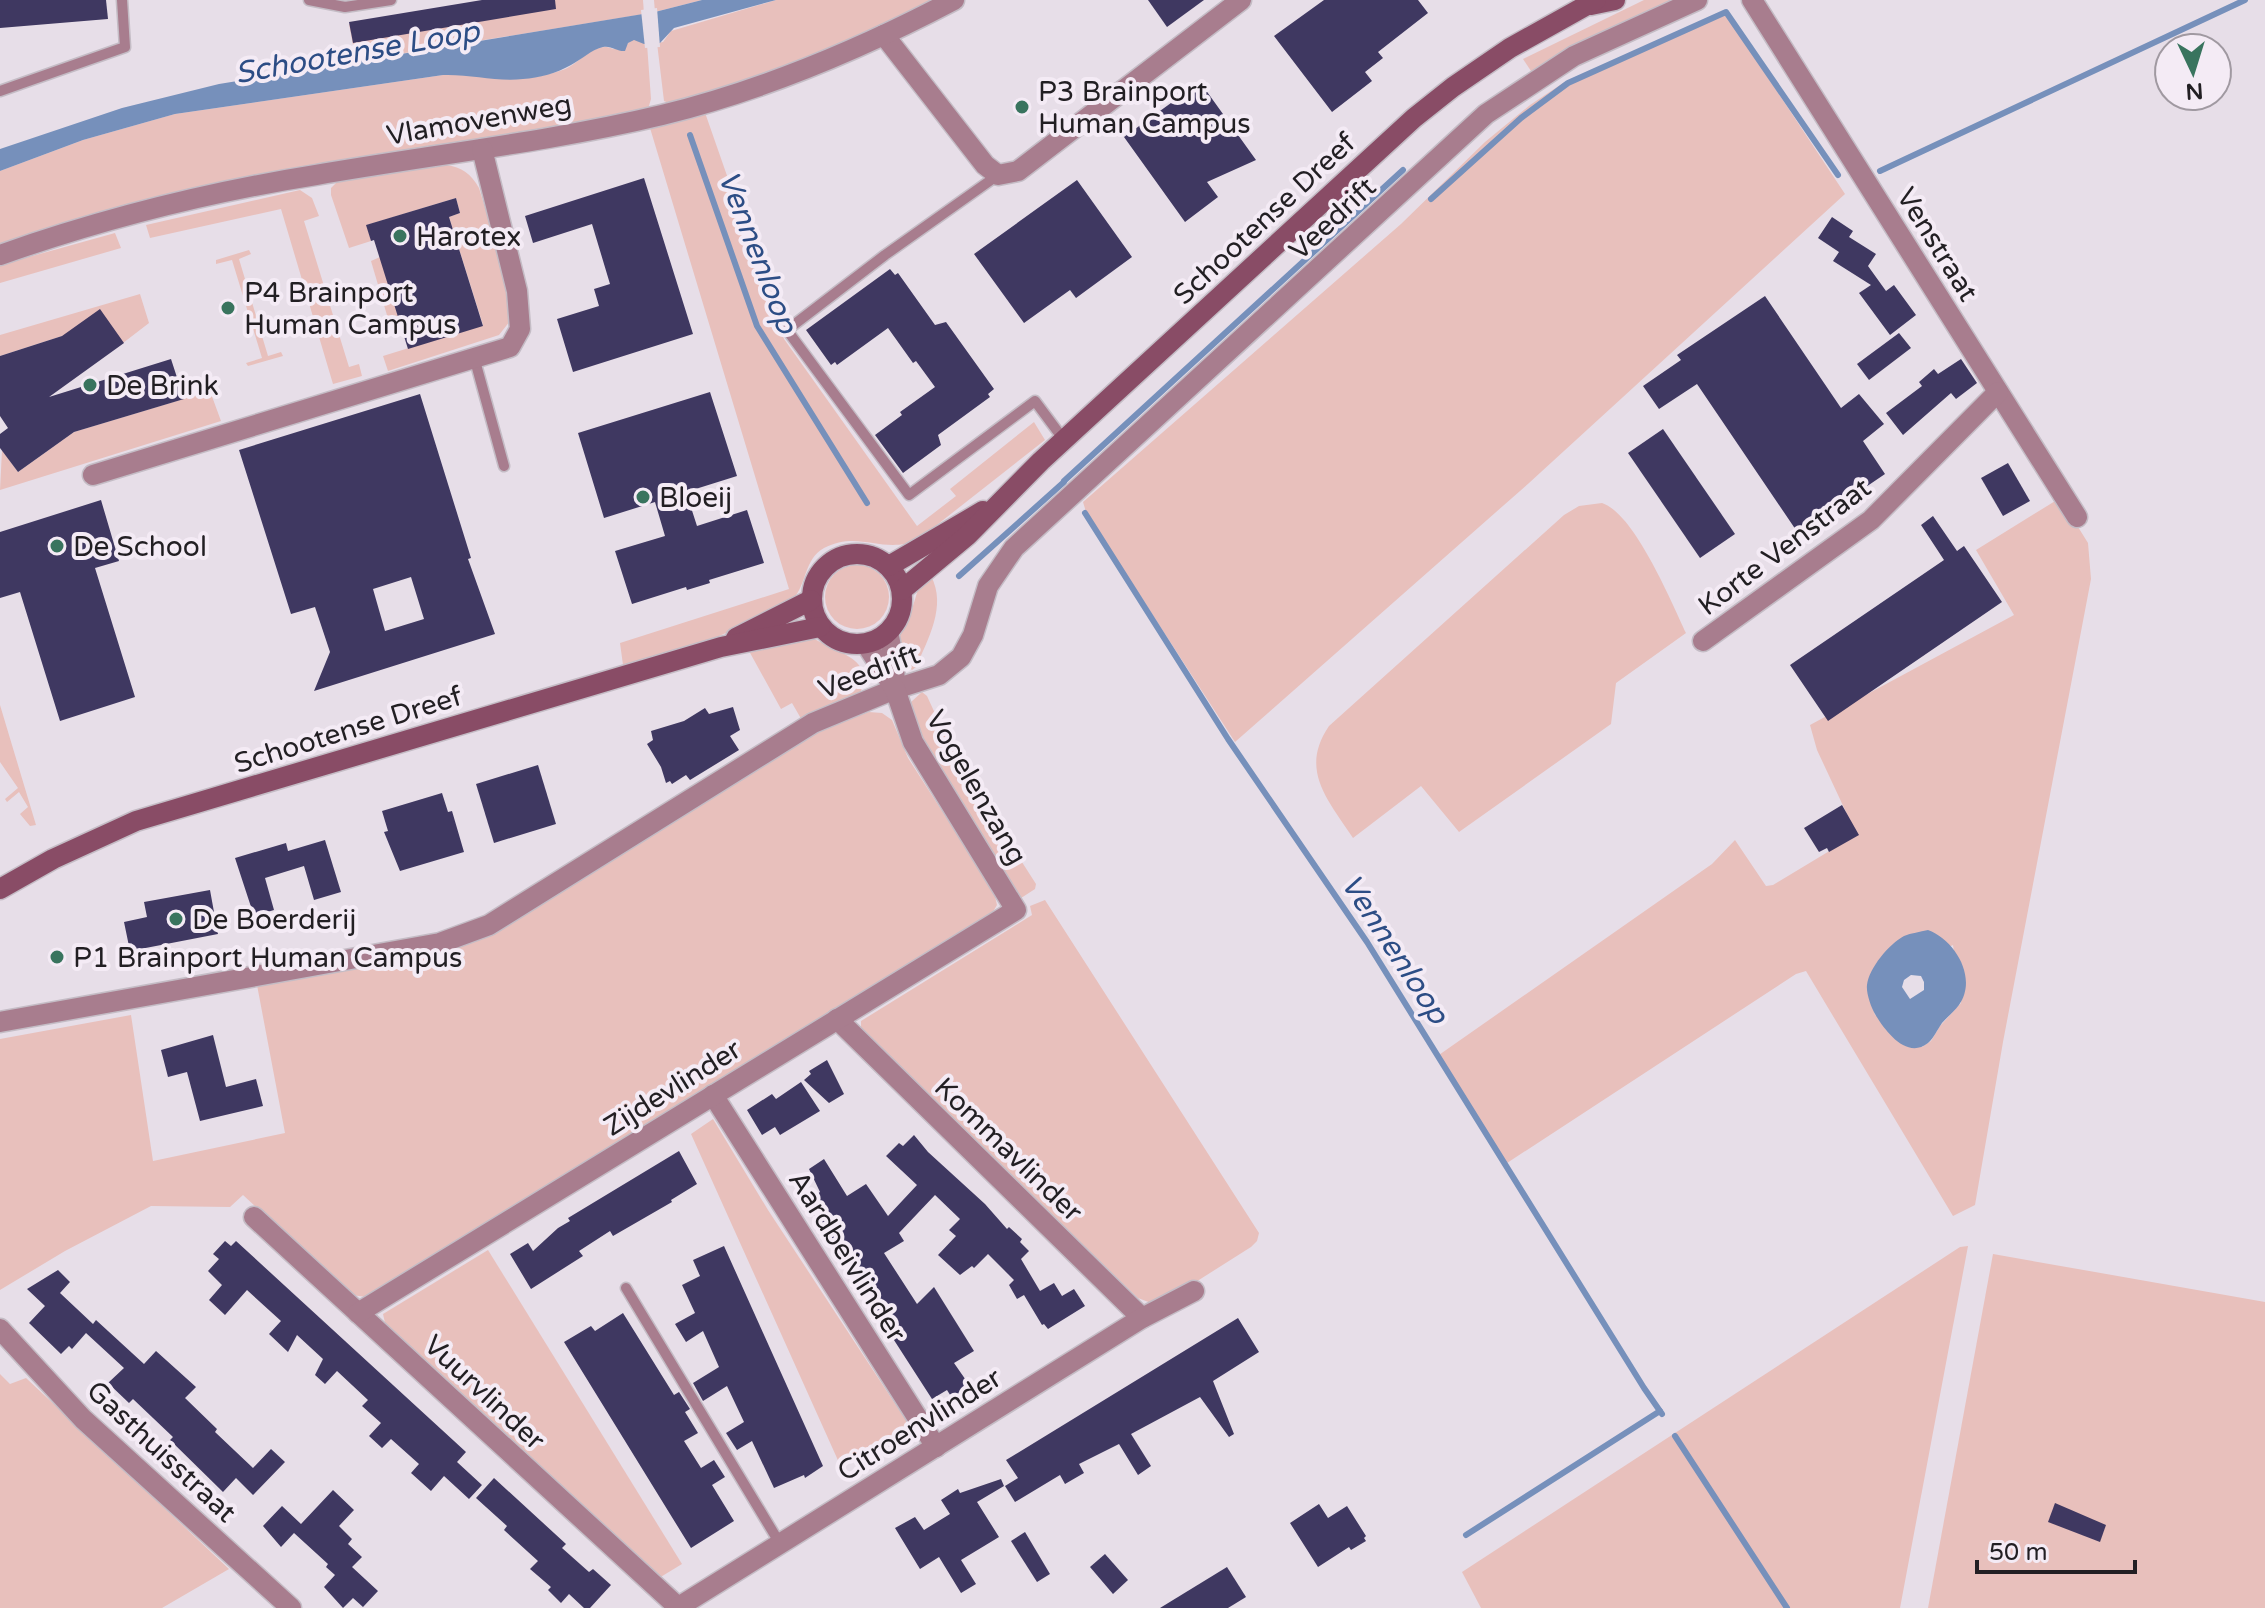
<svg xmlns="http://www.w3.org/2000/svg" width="2265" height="1608" viewBox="0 0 2265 1608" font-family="'Varela Round',sans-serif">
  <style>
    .green { fill: #e8c0bc; fill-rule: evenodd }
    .water { fill: #7690bb; fill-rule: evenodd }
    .pier { fill: #e7dee8 }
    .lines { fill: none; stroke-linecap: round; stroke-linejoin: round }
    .stream { stroke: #7690bb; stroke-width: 6 }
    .building { fill: #3f3861; fill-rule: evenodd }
    .lane-casing { stroke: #c4bcc5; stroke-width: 13 }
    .street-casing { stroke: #c4bcc5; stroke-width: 23 }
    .secondary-casing { stroke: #c4bcc5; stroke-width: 23 }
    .lane { stroke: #a87d8e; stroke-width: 10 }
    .street { stroke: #a87d8e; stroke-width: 20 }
    .secondary { stroke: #894c66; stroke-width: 20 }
    .poi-dot { fill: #39745e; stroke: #f4ebf5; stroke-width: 3 }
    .labels { text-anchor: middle; stroke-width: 8; stroke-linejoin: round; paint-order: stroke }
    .poi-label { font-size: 28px; fill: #221f23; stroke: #f4ebf5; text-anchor: start }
    .street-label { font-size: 28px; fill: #221f23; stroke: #f4ebf5 }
    .water-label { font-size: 30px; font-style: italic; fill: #2c4d85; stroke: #f4ebf5 }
  </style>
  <rect width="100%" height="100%" fill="#e7dee8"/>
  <g class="green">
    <path d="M486 0H643L644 14 356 61 349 24Z"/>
    <path d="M654 0H702L655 12Z"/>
    <path d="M776 0H933C848 42 762 79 671 104L664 101 657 43 663 42 671 31Z"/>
    <path d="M1644 0H1682L1533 74 1523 59Z"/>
    <path d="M1724 11 1845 194 1529 483 1235 742 1086 512 1083 502 1401 224 1485 142 1530 105 1563 83Z"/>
    <path d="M630 40H638L647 44 651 99 648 109 0 246V171L83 140 175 114 443 75C477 73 511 84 545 75 552 73 562 71 569 67 583 59 597 41 613 49L626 46Z"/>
    <path d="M702 104 784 339 917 526 956 496 950 489 1034 422 1045 440 919 539C884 556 860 529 824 548 804 559 807 584 793 599 782 610 767 610 755 617 747 620 741 626 734 629 704 645 656 657 623 665L620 643 789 589 647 118Z"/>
    <path d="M446 165C462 167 471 174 479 188L513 300 510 321 499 335 388 371 383 356 483 325 449 217 460 213 456 198 367 225 371 241 349 248 331 195V188L338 181Z"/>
    <path d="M300 190 312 198 319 216 304 221 349 367 359 364 362 376 333 384 281 209 150 238 146 225Z"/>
    <path d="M115 233 121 248 0 283V265Z"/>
    <path d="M249 250 251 254 239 259 268 356 281 352 283 356 248 366 246 363 262 358 232 260 216 264V260Z"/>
    <path d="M380 257 399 319 389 322 371 261Z"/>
    <path d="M140 294 149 323 123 343 62 336 0 356V335Z"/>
    <path d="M210 391 221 421 0 490 2 450 18 472 74 432Z"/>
    <path d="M2060 498 2088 543 2091 579 2003 1042 1975 1205 1953 1216 1806 971 1796 974 1504 1165 1436 1057 1712 864 1735 840 1766 886 1773 885 1851 838 1853 827 1817 750 1810 725 2014 615 1976 550ZM1953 945 1961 1003 1940 1026 1931 1041 1922 1047 1875 1015 1867 986Z"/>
    <path d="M1602 503C1634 513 1671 601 1686 633L1616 683 1611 724 1459 832 1421 786 1353 838C1328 800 1299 770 1329 726L1564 515 1579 506Z"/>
    <circle cx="857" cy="597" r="32"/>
    <path d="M931 576C947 606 928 639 916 667L912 670 902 661 899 638 910 616 919 586Z"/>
    <path d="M809 637C818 640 825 645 834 649 854 658 872 668 860 693L803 722 792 703 781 709 749 651Z"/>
    <path d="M922 692 927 696 955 757 1036 884 1035 889 1018 900 920 748 909 710 911 702Z"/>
    <path d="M0 705 36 825 30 826 20 814 28 807 19 792 7 802 5 799 18 788 0 762Z"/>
    <path d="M869 712 882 713 892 720 908 758 994 892 997 905 991 915 367 1297 351 1295 243 1195 230 1207 151 1206 65 1251 0 1290V1039L131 1015 153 1161 285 1133 257 985 435 953 821 729Z"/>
    <path d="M1045 900 1259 1233 1257 1241 1251 1247 1191 1285 1151 1303 1138 1298 861 1030V1021L1032 915 1030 906Z"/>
    <path d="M713 1119 768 1210 909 1425 841 1467 691 1134Z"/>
    <path d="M1968 1246 1900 1608H1481L1462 1572 1960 1247Z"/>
    <path d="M488 1250 682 1564 659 1578 386 1327 383 1314Z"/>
    <path d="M1993 1254 2265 1302V1608H1928Z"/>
    <path d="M0 1374 10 1384 26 1378 229 1569 162 1608H0Z"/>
  </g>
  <g class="water">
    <path d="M702 0H776L674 28 660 43 644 44 634 40 628 43 625 51C618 52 611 45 603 47 592 49 581 60 571 65 557 73 539 78 523 79 497 82 470 74 443 75L175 114 83 140 0 171V149L122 108 219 84 655 12Z"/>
    <path d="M1928 930C1955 940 1978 978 1959 1005 1954 1012 1947 1017 1942 1023 1937 1030 1934 1038 1928 1043 1907 1060 1885 1031 1875 1014 1871 1007 1866 993 1867 985 1869 968 1889 944 1904 936 1911 933 1920 932 1928 930ZM1911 975 1921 976 1924 982V990L1910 999 1902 987 1904 980Z"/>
  </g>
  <path class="pier" d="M657 8 660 47 645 48 641 10Z"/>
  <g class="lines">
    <g class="stream">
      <path d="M690 135 757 326 867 503"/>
      <path d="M1880 171 2245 0"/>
      <path d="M1431 199 1521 118 1568 83 1726 12 1838 175"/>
      <path d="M1064 481 1403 170"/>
      <path d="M1085 513 1228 739 1367 942 1644 1388 1662 1414"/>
      <path d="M959 576 1064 482"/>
      <path d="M1675 1436 1787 1608"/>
      <path d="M1466 1535 1660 1411"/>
    </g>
  </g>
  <g class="building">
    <path d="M0 0H106L108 19 0 28Z"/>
    <path d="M482 0H555L556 9 353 43 349 22Z"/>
    <path d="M1148 0H1204L1167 27Z"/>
    <path d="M1324 0H1418L1428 13 1378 52 1383 58 1365 72 1372 81 1332 112 1274 36Z"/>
    <path d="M1200 82 1256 160 1207 182 1218 197 1185 222 1124 137Z"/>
    <path d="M644 178 693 334 573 372 557 319 599 306 594 289 610 284 592 224 533 243 525 216Z"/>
    <path d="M1077 180 1132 257 1076 298 1070 290 1024 323 974 254Z"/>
    <path d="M456 198 460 213 449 217 483 326 408 349 374 240 371 241 366 225Z"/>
    <path d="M1832 217 1853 231 1849 237 1876 254 1868 266 1886 291 1894 285 1916 315 1890 335 1859 293 1871 285 1833 261 1839 252 1818 238Z"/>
    <path d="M890 269 895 275 898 273 935 325 946 322 994 389 988 394 990 397 938 435 941 445 903 473 875 435 902 415 900 412 935 387 916 361 913 363 888 328 837 365 835 362 831 365 806 330Z"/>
    <path d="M1765 296 1841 408 1859 394 1884 424 1863 441 1885 474 1798 533 1697 384 1659 409 1643 386 1681 360 1677 355Z"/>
    <path d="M100 309 124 343 49 397 171 359 184 399 74 432 18 472 0 448V434L8 428 0 416V356L62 336Z"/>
    <path d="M1899 333 1911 348 1869 380 1857 364Z"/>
    <path d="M1961 359 1977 383 1956 399 1951 393 1903 435 1886 413 1922 386 1919 382 1934 369 1938 374Z"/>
    <path d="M710 392 737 476 686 492 697 526 747 510 764 563 709 580 710 583 687 590 686 587 632 604 615 551 665 536 655 502 604 518 578 433Z"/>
    <path d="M420 394 471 558 468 559 495 634 314 691 330 652 315 607 291 614 239 450ZM411 577 424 619 385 631 373 589Z"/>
    <path d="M1663 429 1735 534 1700 558 1628 453Z"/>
    <path d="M2008 463 2030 501 2003 516 1981 478Z"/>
    <path d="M101 500 119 561 95 568 135 697 60 721 20 592 0 598V532Z"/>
    <path d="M1933 516 1957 551 1964 546 2002 602 1828 721 1790 665 1944 560 1921 525Z"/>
    <path d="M733 707 740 730 730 736 739 750 690 780 686 775 672 784 670 781 666 783 661 767 647 744 653 740 651 731 684 721 705 708 709 714Z"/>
    <path d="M538 765 556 824 494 843 476 784Z"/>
    <path d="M442 793 448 812 452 811 464 852 400 871 384 832 388 831 382 811Z"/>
    <path d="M1842 805 1859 835 1829 852 1827 848 1819 852 1804 828Z"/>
    <path d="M325 840 341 892 314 900 304 866 265 878 274 910 254 916 235 858 286 843 288 851Z"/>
    <path d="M210 890 218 934 130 951 124 922 147 917 144 902Z"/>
    <path d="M213 1035 226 1087 256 1079 263 1106 200 1121 187 1072 168 1077 161 1050Z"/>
    <path d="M827 1060 844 1094 829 1103 804 1080 811 1074 809 1071Z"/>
    <path d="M801 1082 820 1111 780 1135 775 1127 762 1135 747 1110 772 1094 776 1099Z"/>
    <path d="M914 1135 928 1152 985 1204 1007 1229 1009 1227 1022 1239 1020 1242 1029 1251 1021 1259 1040 1291 1054 1283 1062 1296 1074 1289 1085 1306 1048 1329 1044 1324 1042 1325 1024 1295 1017 1299 1009 1285 1014 1280 988 1254 974 1268 972 1266 960 1275 938 1255 956 1236 949 1230 960 1219 935 1195 899 1233 904 1241 884 1253 917 1304 934 1287 974 1351 954 1363 970 1386 952 1398 947 1390 932 1399 805 1202 820 1192 809 1169 824 1159 847 1196 866 1184 888 1216 917 1185 886 1156 899 1143 903 1146Z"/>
    <path d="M679 1151 697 1184 671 1200 672 1202 613 1236 610 1231 579 1251 583 1256 531 1289 510 1254 528 1243 533 1251 558 1228 570 1221 568 1218Z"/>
    <path d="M225 1241 231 1246 236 1241 466 1452 457 1462 482 1485 469 1499 444 1476 431 1491 411 1473 419 1464 391 1439 382 1448 369 1436 381 1423 362 1406 368 1400 337 1371 325 1384 315 1375 323 1359 297 1335 288 1352 269 1334 281 1321 247 1290 225 1315 209 1300 222 1285 208 1271 219 1259 213 1254Z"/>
    <path d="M724 1246 823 1466 805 1478 804 1475 774 1488 752 1441 737 1450 726 1433 744 1422 727 1386 703 1401 693 1383 719 1367 703 1331 686 1342 675 1324 695 1313 682 1285 700 1276 693 1260Z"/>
    <path d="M58 1270 70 1282 60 1293 93 1324 96 1320 144 1364 156 1351 196 1387 185 1398 217 1429 215 1432 253 1468 271 1449 285 1462 253 1495 236 1478 223 1492 170 1440 173 1437 133 1399 129 1403 108 1383 124 1368 86 1333 72 1349 69 1346 61 1354 29 1323 45 1306 27 1289Z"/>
    <path d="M623 1313 674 1395 679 1392 690 1409 685 1412 698 1433 684 1441 701 1468 714 1460 725 1477 712 1485 734 1521 691 1548 564 1342 591 1326 595 1331Z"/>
    <path d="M1238 1318 1259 1352 1213 1381 1234 1434 1229 1437 1200 1397 1131 1434 1151 1466 1138 1475 1119 1444 1079 1464 1084 1473 1065 1484 1060 1475 1015 1502 1005 1486 1018 1478 1006 1460Z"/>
    <path d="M494 1478 566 1544 562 1548 589 1572 593 1569 611 1585 590 1608H584L569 1594 561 1603 548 1590 551 1587 530 1569 538 1561 504 1530 507 1526 476 1498Z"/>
    <path d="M1001 1479 1004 1486 977 1502 999 1537 961 1560 976 1584 961 1593 939 1557 920 1569 895 1528 915 1517 924 1530 950 1514 941 1500 958 1489 960 1493Z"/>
    <path d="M333 1490 354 1510 339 1526 352 1539 348 1544 362 1557 352 1567 378 1591 363 1607 353 1598 343 1608 324 1587 335 1575 326 1567 328 1564 294 1533 281 1547 263 1526 282 1506 301 1524Z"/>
    <path d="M2055 1503 2106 1525 2100 1542 2048 1522Z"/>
    <path d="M1319 1504 1328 1518 1347 1506 1366 1536 1364 1538 1366 1541 1351 1550 1349 1547 1318 1567 1290 1523Z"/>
    <path d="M1025 1532 1050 1574 1037 1582 1011 1541Z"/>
    <path d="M1105 1554 1128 1580 1113 1594 1090 1567Z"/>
    <path d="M1227 1567 1246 1597 1228 1608H1160Z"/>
  </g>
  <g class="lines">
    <g class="lane-casing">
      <g id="lane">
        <path d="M309 0 345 7 391 0"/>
        <path d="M0 91 125 47 122 0"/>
        <path d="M998 175 885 255 787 330 909 495 1035 401 1064 440"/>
        <path d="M474 357 504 466"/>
        <path d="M626 1288 779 1542"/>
      </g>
    </g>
    <g class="street-casing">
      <g id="street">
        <path d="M1752 0 2077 517"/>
        <path d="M884 35 985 165 998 175 1018 171 1241 0"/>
        <path d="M0 255C102 219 209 192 316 175 431 155 549 142 662 115 764 90 861 49 954 0"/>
        <path d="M93 475 510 347 520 329 517 291 482 149"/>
        <path d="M888 632 894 661 895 689"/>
        <path d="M1703 641 1871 520 1998 392"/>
        <path d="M837 1019 1142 1318"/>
        <path d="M0 1022 440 943 489 925 813 723 895 689 939 675 961 657 973 635 988 586 1014 548 1486 114 1574 56 1697 0"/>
        <path d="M713 1095 936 1447"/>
        <path d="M254 1217 678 1607"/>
        <path d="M358 1313 1016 910 913 742 895 689 866 644"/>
        <path d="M0 1329 83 1419 291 1608"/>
        <path d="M677 1608 1142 1318 1194 1291"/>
      </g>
    </g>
    <g class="secondary-casing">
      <g id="secondary">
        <path d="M1591 5 1615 0"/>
        <circle cx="857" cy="599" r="45"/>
        <path d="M889 566 983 511"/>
        <path d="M902 590 968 535 1041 461 1414 118 1453 87 1510 48 1596 0"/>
        <path d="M736 638 811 600"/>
        <path d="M0 889 53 859 136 821 721 647 820 627"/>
      </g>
    </g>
    <use href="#lane" class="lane"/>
    <use href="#street" class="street"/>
    <use href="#secondary" class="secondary"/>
  </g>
  <g class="poi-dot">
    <circle cx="1022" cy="107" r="8"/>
    <circle cx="400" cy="236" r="8"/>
    <circle cx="228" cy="308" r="8"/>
    <circle cx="90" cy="385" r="8"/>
    <circle cx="643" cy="497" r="8"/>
    <circle cx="57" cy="546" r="8"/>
    <circle cx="176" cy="919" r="8"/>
    <circle cx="57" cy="957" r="8"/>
  </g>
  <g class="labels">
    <g class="poi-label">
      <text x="1038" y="101">P3 Brainport<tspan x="1038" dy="32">Human Campus</tspan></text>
      <text x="416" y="246">Harotex</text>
      <text x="244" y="302">P4 Brainport<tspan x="244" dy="32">Human Campus</tspan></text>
      <text x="106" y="395">De Brink</text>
      <text x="659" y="507">Bloeij</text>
      <text x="73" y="556">De School</text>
      <text x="192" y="929">De Boerderij</text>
      <text x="73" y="967">P1 Brainport Human Campus</text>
    </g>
    <g class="street-label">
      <text transform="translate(479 119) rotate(-10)" y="10">Vlamovenweg</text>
      <text transform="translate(1264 218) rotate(-43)" y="10">Schootense Dreef</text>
      <text transform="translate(1332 218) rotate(-43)" y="10">Veedrift</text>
      <text transform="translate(1938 244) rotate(58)" y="10">Venstraat</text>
      <text transform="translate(1784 546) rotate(-37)" y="10">Korte Venstraat</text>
      <text transform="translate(869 671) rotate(-21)" y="10">Veedrift</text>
      <text transform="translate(348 729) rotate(-17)" y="10">Schootense Dreef</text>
      <text transform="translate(977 787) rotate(60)" y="10">Vogelenzang</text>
      <text transform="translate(672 1087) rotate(-32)" y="10">Zijdevlinder</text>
      <text transform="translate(1009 1149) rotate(44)" y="10">Kommavlinder</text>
      <text transform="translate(848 1256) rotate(58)" y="10">Aardbeivlinder</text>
      <text transform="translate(485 1392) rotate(43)" y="10">Vuurvlinder</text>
      <text transform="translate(919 1424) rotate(-32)" y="10">Citroenvlinder</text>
      <text transform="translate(162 1451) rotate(43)" y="10">Gasthuisstraat</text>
    </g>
    <g class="water-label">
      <text transform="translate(357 52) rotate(-10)" y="10">Schootense Loop</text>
      <text transform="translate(758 252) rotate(69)" y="10">Vennenloop</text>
      <text transform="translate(1395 949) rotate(57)" y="10">Vennenloop</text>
    </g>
  </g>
  <g transform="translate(2193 72) rotate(176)"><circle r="38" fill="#f4ebf5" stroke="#a099a1" stroke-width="2"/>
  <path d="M0-6L14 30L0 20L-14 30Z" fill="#39745e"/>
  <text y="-12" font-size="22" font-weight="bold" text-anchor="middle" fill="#221f23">N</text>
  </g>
  <path d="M1977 1560v12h158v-12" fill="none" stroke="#221f23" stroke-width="4"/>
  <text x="1989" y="1560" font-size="24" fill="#221f23" stroke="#f4ebf5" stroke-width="6" paint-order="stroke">50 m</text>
</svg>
